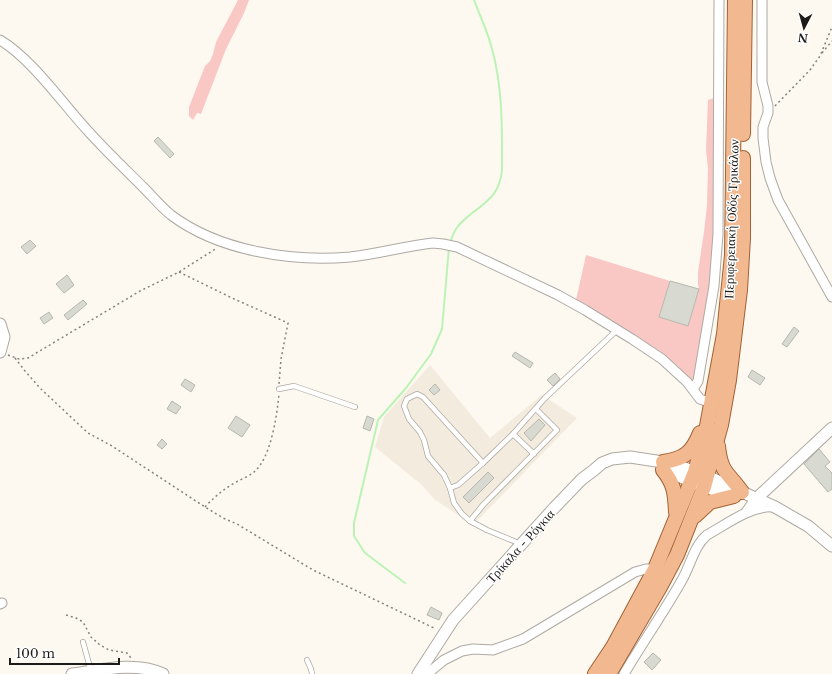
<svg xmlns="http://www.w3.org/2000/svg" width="832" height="674" viewBox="0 0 832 674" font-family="'Libre Baskerville',serif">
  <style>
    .built { fill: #f3ebdd }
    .green { fill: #fac8c4 }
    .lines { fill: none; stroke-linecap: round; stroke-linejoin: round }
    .stream { stroke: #bbf3b5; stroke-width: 2 }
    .building { fill: #d8dad1; stroke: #b6b7af }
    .service-casing { stroke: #aeaaa3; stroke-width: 6 }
    .minor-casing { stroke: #aeaaa3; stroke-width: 11 }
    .tertiary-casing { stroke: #aeaaa3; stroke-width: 13 }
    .primary-casing { stroke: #a26235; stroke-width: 16 }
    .path { stroke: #86837d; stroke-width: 1.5; stroke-dasharray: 2 3; stroke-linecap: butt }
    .service { stroke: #fff; stroke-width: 4.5 }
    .minor { stroke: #fff; stroke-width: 9 }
    .tertiary { stroke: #fff; stroke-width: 11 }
    .primary { stroke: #f2b88f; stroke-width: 14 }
    .labels { text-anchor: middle; stroke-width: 3; stroke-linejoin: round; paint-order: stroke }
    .street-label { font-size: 13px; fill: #1d1b18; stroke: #fff }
  </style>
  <rect width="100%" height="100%" fill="#fdf9f1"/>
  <path class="built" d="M430 365 490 438 542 395 577 418 473 525 434 499 422 485 375 447 384 417Z"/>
  <g class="green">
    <path d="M238 0H249L244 13 226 49 201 114 197 113 193 120 189 116V107L205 66 210 61 213 54 216 42Z"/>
    <path d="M714 98 716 145 714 251 699 376 691 383 678 366 652 347 576 300 586 255 670 281 659 317 688 326 699 289 698 284V272L704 232 707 205 708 168 706 150 708 100Z"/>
  </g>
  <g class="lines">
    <g class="stream">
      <path d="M450 243C452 237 454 231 458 226 476 205 499 203 502 170 502 130 503 88 492 49 488 32 480 16 474 0"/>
      <path d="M405 583 365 553 354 536V523L378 420 406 388 431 354 442 329 449 247"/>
    </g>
  </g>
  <g class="building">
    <path d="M158 137 174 154 170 158 154 141Z"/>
    <path d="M30 240 36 246 27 254 21 247Z"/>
    <path d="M67 275 74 285 64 293 56 284Z"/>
    <path d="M670 281 699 289 688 326 659 317Z"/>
    <path d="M83 300 87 304 68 320 64 315Z"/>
    <path d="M49 312 53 318 44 324 40 318Z"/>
    <path d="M794 327 799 331 787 347 782 344Z"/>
    <path d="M515 352 533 363 530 368 512 356Z"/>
    <path d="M752 370 765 378 760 385 748 377Z"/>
    <path d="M555 373 560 379 553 386 547 380Z"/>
    <path d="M185 379 195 385 191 392 181 385Z"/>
    <path d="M435 384 440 390 434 395 429 390Z"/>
    <path d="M172 401 181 407 176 414 167 409Z"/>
    <path d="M236 416 250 425 242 437 228 428Z"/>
    <path d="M367 416 374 419 370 431 363 428Z"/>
    <path d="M539 419 545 425 531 441 524 433Z"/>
    <path d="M162 439 167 444 162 449 157 445Z"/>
    <path d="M819 449 830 462 825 466 832 473V489L828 492 804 464Z"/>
    <path d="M488 472 494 478 469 503 463 497Z"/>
    <path d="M431 607 442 613 439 620 427 615Z"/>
    <path d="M653 653 661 660 652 670 644 662Z"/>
  </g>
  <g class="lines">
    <g class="service-casing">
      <g id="service">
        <path d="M279 389 294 386 355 407"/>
        <path d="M513 434 534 454"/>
        <path d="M483 463 423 397 417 394 407 399 404 406 409 419 420 432 424 440 428 456 444 475 450 488 454 503 462 514 470 521 487 530 521 544"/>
        <path d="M450 488 458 485 483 463 513 434 545 398 617 330"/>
        <path d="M470 521 483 505 557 430 536 409"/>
        <path d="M83 642 91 671"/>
        <path d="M307 660 311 669 312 674"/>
      </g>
    </g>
    <g class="minor-casing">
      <g id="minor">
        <path d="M762 0V82L768 106V113L763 127V138L766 162 770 178 778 200 832 297"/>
        <path d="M0 40C32 59 62 103 88 131 106 151 125 169 143 187 152 196 161 207 171 215 219 251 291 262 350 257 378 254 405 246 433 243L443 244 457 247 558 295 585 310 632 339 662 359 687 382 700 399 712 403"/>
        <path d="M693 389 698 381 714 286 718 234 719 0"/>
        <path d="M0 604 2 603"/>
        <path d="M427 674 444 660 462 651 473 649 493 650 523 639 635 572 646 569H655"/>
        <path d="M624 674C643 642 664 612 682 580 691 564 694 546 707 535 727 524 751 505 774 507"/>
      </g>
    </g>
    <g class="tertiary-casing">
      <g id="tertiary">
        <path d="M0 324 4 337 0 352"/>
        <path d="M662 469 704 487 734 496"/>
        <path d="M748 511 757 498 832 428"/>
        <path d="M72 674C102 670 135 661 163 674"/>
        <path d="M418 674 453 620 555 507 582 479 594 470 602 463 612 459 630 457 663 462 676 465 707 476 775 507 808 526 832 546"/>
      </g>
    </g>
    <g class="primary-casing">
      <g id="primary">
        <path d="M743 134 745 0"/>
        <path d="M718 446C721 474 728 472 742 492"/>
        <path d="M663 462C684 459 692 453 700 433"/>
        <path d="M663 470C675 485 675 494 676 512"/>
        <path d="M695 516 710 502 734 496"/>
        <path d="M595 674 613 647 655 569 695 472 707 426 724 334 732 255 735 0"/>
        <path d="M609 674 660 587 677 555 704 487 721 425 729 380 740 290 743 238V158"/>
      </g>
    </g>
    <g class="path">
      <path d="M822 53 832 41"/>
      <path d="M775 106 810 70 820 56 832 27"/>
      <path d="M179 272 232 298 288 323 281 359 279 384"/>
      <path d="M8 355 19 359 28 358 140 291 179 272 217 248"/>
      <path d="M15 358 25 371 41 389 88 433 112 446 205 507 223 518 237 524 313 570 436 629"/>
      <path d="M205 507C214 497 224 489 236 482 242 479 249 476 254 472 271 458 277 415 279 394"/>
      <path d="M66 615 76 618 83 622 91 637 100 645 109 650 127 653 131 658"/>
    </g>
    <use href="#service" class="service"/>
    <use href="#minor" class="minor"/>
    <use href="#tertiary" class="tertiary"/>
    <use href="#primary" class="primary"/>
  </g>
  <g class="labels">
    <g class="street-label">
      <text transform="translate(731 219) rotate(-88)" y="5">Περιφερειακή Οδός Τρικάλων</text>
      <text transform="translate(520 546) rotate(-48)" y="5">Τρίκαλα - Ρόγκια</text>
    </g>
  </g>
  <g transform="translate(804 28) rotate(186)" stroke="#ffffff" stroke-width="3" paint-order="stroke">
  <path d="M0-3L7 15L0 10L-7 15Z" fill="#1d1b18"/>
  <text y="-6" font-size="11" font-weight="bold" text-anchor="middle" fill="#1d1b18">N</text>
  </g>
  <path d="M10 658v6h109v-6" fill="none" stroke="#1d1b18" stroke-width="2"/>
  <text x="16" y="658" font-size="12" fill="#1d1b18" stroke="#ffffff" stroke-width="3" paint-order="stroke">100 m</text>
</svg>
